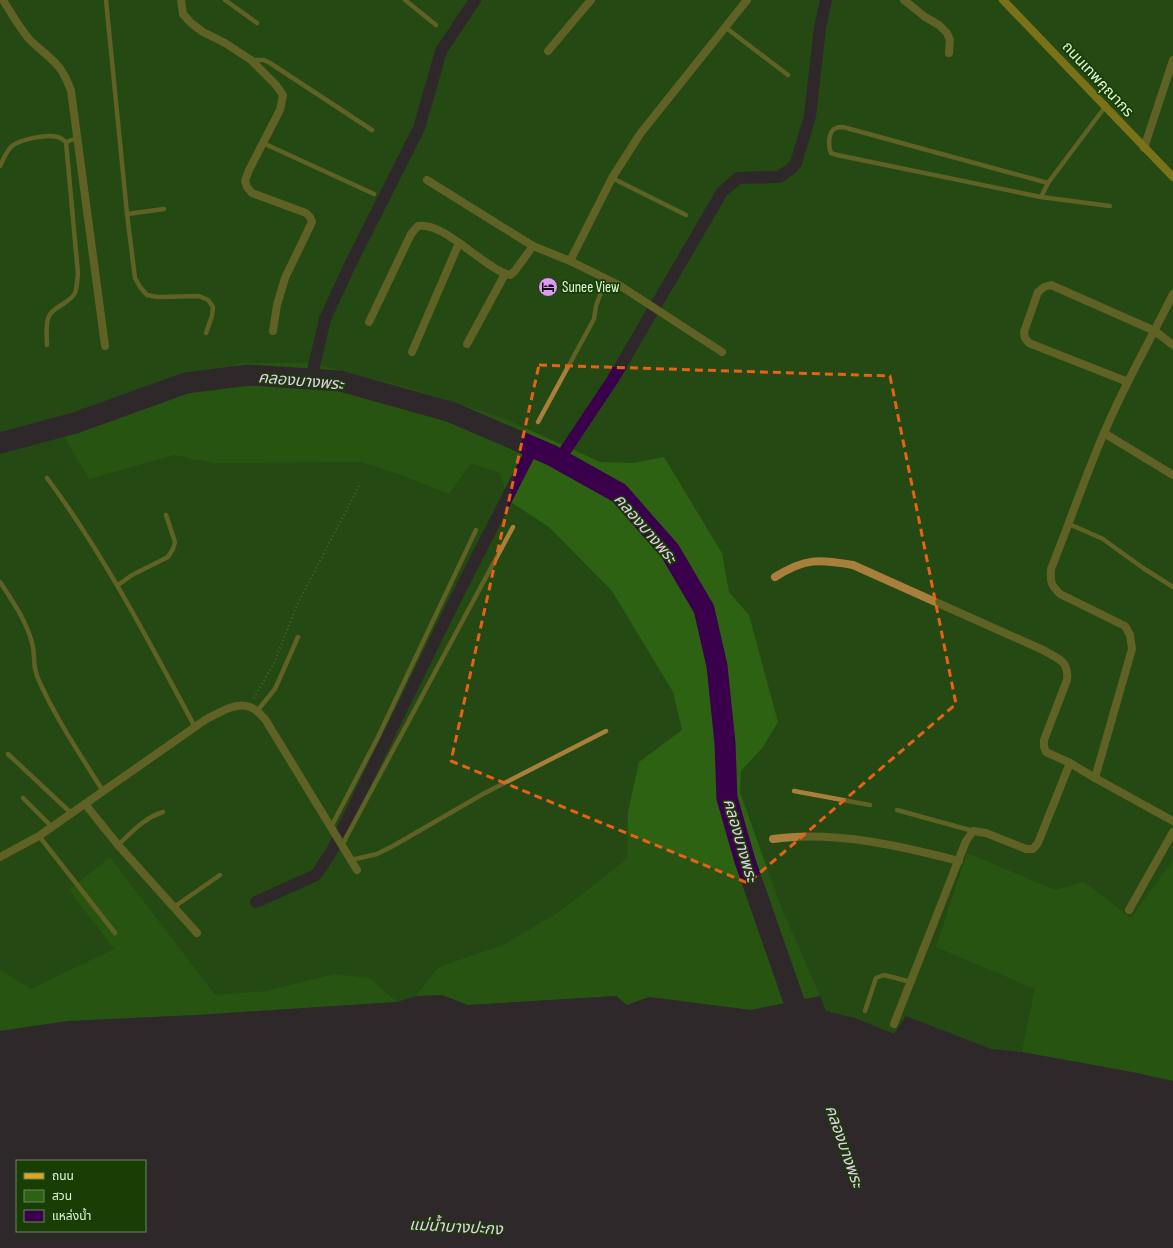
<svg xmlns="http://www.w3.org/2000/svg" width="1173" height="1248" viewBox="0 0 1173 1248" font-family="'Sofia Sans Condensed','Noto Sans Thai',sans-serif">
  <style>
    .green { fill: #2e6213 }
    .water { fill: #3b004b; fill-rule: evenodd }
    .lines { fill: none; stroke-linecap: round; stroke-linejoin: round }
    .canal { stroke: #3b004b; stroke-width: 12 }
    .river { stroke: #3b004b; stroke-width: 21 }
    .path { stroke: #6d8c5e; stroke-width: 2; stroke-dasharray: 1 3; stroke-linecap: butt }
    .lane { stroke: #a87f3b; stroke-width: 4.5 }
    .street { stroke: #a87f3b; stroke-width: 8 }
    .secondary { stroke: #e4a221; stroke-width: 8 }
    .marked { fill: none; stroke: #e86116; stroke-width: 3; stroke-dasharray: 8 5; stroke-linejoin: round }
    .labels { text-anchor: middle; stroke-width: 3.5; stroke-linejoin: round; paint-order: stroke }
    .street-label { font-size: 15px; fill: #e2f8da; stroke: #193e05 }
    .poi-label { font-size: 15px; fill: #e2f8da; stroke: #193e05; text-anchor: start }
    .water-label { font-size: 16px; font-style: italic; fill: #ecc8f9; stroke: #193e05 }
  </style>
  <rect width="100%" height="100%" fill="#244912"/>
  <g class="green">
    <path d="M239 363H310L406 387 503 418 600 462 633 463 664 457 722 553 729 592 749 615 778 722 763 747 741 771 740 792 779 902 820 996 751 1010 649 997 627 1005 616 996 468 1005 442 995 416 996 439 967 503 945 559 912 627 859 628 812 639 762 682 730 673 692 612 591 549 527 509 501 500 473 471 463 449 494 393 472 361 462 215 463 174 455 89 479 64 436 127 411 194 388Z"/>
    <path d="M967 853 1055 890 1084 882 1131 918 1173 860V1081L1132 1072 1022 1052 1035 989 936 947Z"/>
    <path d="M110 857 215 995 266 991 335 974 369 978 397 1002 196 1015 68 1021 0 1031V970L31 989 114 949 69 890Z"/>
  </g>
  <path class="water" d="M442 995 468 1005 616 996 627 1005 649 997 751 1010 820 996 826 1011 855 1018 894 1034 906 1016 991 1049 1022 1052 1132 1072 1173 1081V1248H0V1031L68 1021 196 1015 397 1002 416 996ZM17 1161H145V1231H17Z"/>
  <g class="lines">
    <g class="canal">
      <path d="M311 379 325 319 350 265 419 128 441 51 475 0"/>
      <path d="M559 460 613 379 722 192 738 178 779 177 792 168 796 163 810 116 820 28 826 0"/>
      <path d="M256 902 316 875 333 849 456 598 533 447"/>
    </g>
    <path class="river" d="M0 443 75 423 186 383 249 375 340 381 451 412 551 455 619 493 670 551 704 609 717 666 725 743 727 798 745 861 803 1027"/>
    <path class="path" d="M254 698 274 663 297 605 359 486"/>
    <g class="lane">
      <path d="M106 0 127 214 135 278 140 287 147 295 158 297 199 296 208 300 213 307 212 316 206 333"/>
      <path d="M225 0 257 23"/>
      <path d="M405 0 436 25"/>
      <path d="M725 27 788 75"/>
      <path d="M251 60H264L270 63 372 130"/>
      <path d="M263 143 374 194"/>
      <path d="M0 166C3 160 6 152 11 147 19 139 47 134 58 137 60 137 63 140 66 142"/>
      <path d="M612 178 686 215"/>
      <path d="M1048 183 843 127C840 127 838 127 836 128 828 131 828 146 831 153L837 155 1041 197 1110 206"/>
      <path d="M1041 197 1048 183 1105 107"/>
      <path d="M127 214 164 209"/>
      <path d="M47 345C47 336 45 324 49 316 54 306 69 304 75 293 77 288 77 280 78 274L66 142 77 138"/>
      <path d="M538 422 594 319 596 306 606 278"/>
      <path d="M47 478C105 556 149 642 195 727"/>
      <path d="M1069 524 1103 539 1143 568 1173 587"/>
      <path d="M0 582C13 602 28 623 33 647 35 661 33 669 40 683 57 720 81 756 103 791"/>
      <path d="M118 585 132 575 168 557 173 549 175 542 166 515"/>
      <path d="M257 711 275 689 298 637"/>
      <path d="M8 754 71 813"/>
      <path d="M794 791 870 805"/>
      <path d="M23 798 52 827"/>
      <path d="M897 810 973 831"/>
      <path d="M331 827 377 739 476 530"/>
      <path d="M39 836 115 933"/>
      <path d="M118 845C132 832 144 818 163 812"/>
      <path d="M342 845 513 527"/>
      <path d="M351 860 377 854 393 846 483 794 606 731"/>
      <path d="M174 907 220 875"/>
      <path d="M865 1011 876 978 884 975 911 982"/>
    </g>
    <g class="street">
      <path d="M3 0C11 13 19 27 29 39 49 59 61 61 71 91L105 346"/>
      <path d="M181 0 183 14 191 23 203 32 225 43 251 60 276 85 283 95 280 110 249 170 245 181 247 187 252 193 306 213 310 217 312 222 285 278 277 305 273 331"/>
      <path d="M904 0 925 17 939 25 947 33 950 40 949 53"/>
      <path d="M548 51 591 0"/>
      <path d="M1144 148 1173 60"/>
      <path d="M427 180 533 246 570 261 619 285 722 352"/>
      <path d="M570 261 612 178 640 134 747 0"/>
      <path d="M1173 294C1150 341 1124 385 1104 433 1085 477 1069 524 1051 569 1050 582 1051 585 1060 594L1125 626 1130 635 1132 649 1095 778 1173 821"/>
      <path d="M369 322 411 234 418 226C444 221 483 268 510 275L514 272 533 246"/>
      <path d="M467 344 505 274"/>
      <path d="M412 352 459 243"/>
      <path d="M1128 382 1029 343 1025 338 1024 332 1038 292 1044 287 1051 285 1155 331 1173 345"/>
      <path d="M1104 433 1173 475"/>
      <path d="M775 577C805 558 819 559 853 565L1043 650C1058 659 1069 660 1067 680L1044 740V747L1046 752 1070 763 1095 778"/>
      <path d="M85 804 118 845 197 933"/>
      <path d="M773 839C833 830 901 846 959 861"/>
      <path d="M0 857 39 836 205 720C217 714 236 701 250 707 256 709 261 715 265 719L357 870"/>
      <path d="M1129 910 1173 832"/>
      <path d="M894 1024 966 841 973 831 986 833 1026 849H1033L1038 843 1070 763"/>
    </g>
    <path class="secondary" d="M1003 0 1173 177"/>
  </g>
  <path d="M0 0H1173V1248H0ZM539 365 890 376 956 704 748 883 451 761Z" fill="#244912" fill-opacity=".55" fill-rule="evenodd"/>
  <path class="marked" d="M539 365 890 376 956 704 748 883 451 761Z"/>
  <defs>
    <g id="hotel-disc" transform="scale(1)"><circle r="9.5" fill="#dd99f4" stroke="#193e05"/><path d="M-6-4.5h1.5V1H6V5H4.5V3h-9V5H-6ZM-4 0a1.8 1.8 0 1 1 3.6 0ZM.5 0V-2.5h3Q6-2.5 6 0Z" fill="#111"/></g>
  </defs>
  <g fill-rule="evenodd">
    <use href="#hotel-disc" x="548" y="287"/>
  </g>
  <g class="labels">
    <g class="street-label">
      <text transform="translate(1098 79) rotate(47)" y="5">ถนนเทพคุณากร</text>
    </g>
    <g class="poi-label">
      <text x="562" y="292">Sunee View</text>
    </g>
    <g class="water-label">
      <text transform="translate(301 380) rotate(5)" y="6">คลองบางพระ</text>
      <text transform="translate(646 528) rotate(49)" y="6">คลองบางพระ</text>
      <text transform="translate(741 840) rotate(74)" y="6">คลองบางพระ</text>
      <text transform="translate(845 1146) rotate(71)" y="6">คลองบางพระ</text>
      <text transform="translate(456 1226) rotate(3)" y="6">แม่น้ำบางปะกง</text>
    </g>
  </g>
  <rect x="16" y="1160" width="130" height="72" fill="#193e05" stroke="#69885a"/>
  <rect x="24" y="1173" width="20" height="6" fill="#e4a221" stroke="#69885a"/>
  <text x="52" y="1180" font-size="12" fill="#e2f8da">ถนน</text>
  <rect x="24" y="1190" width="20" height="12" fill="#2e6213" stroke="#69885a"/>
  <text x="52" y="1200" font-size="12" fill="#e2f8da">สวน</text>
  <rect x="24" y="1210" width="20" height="12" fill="#3b004b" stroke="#69885a"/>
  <text x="52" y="1220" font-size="12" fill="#e2f8da">แหล่งน้ำ</text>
</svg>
